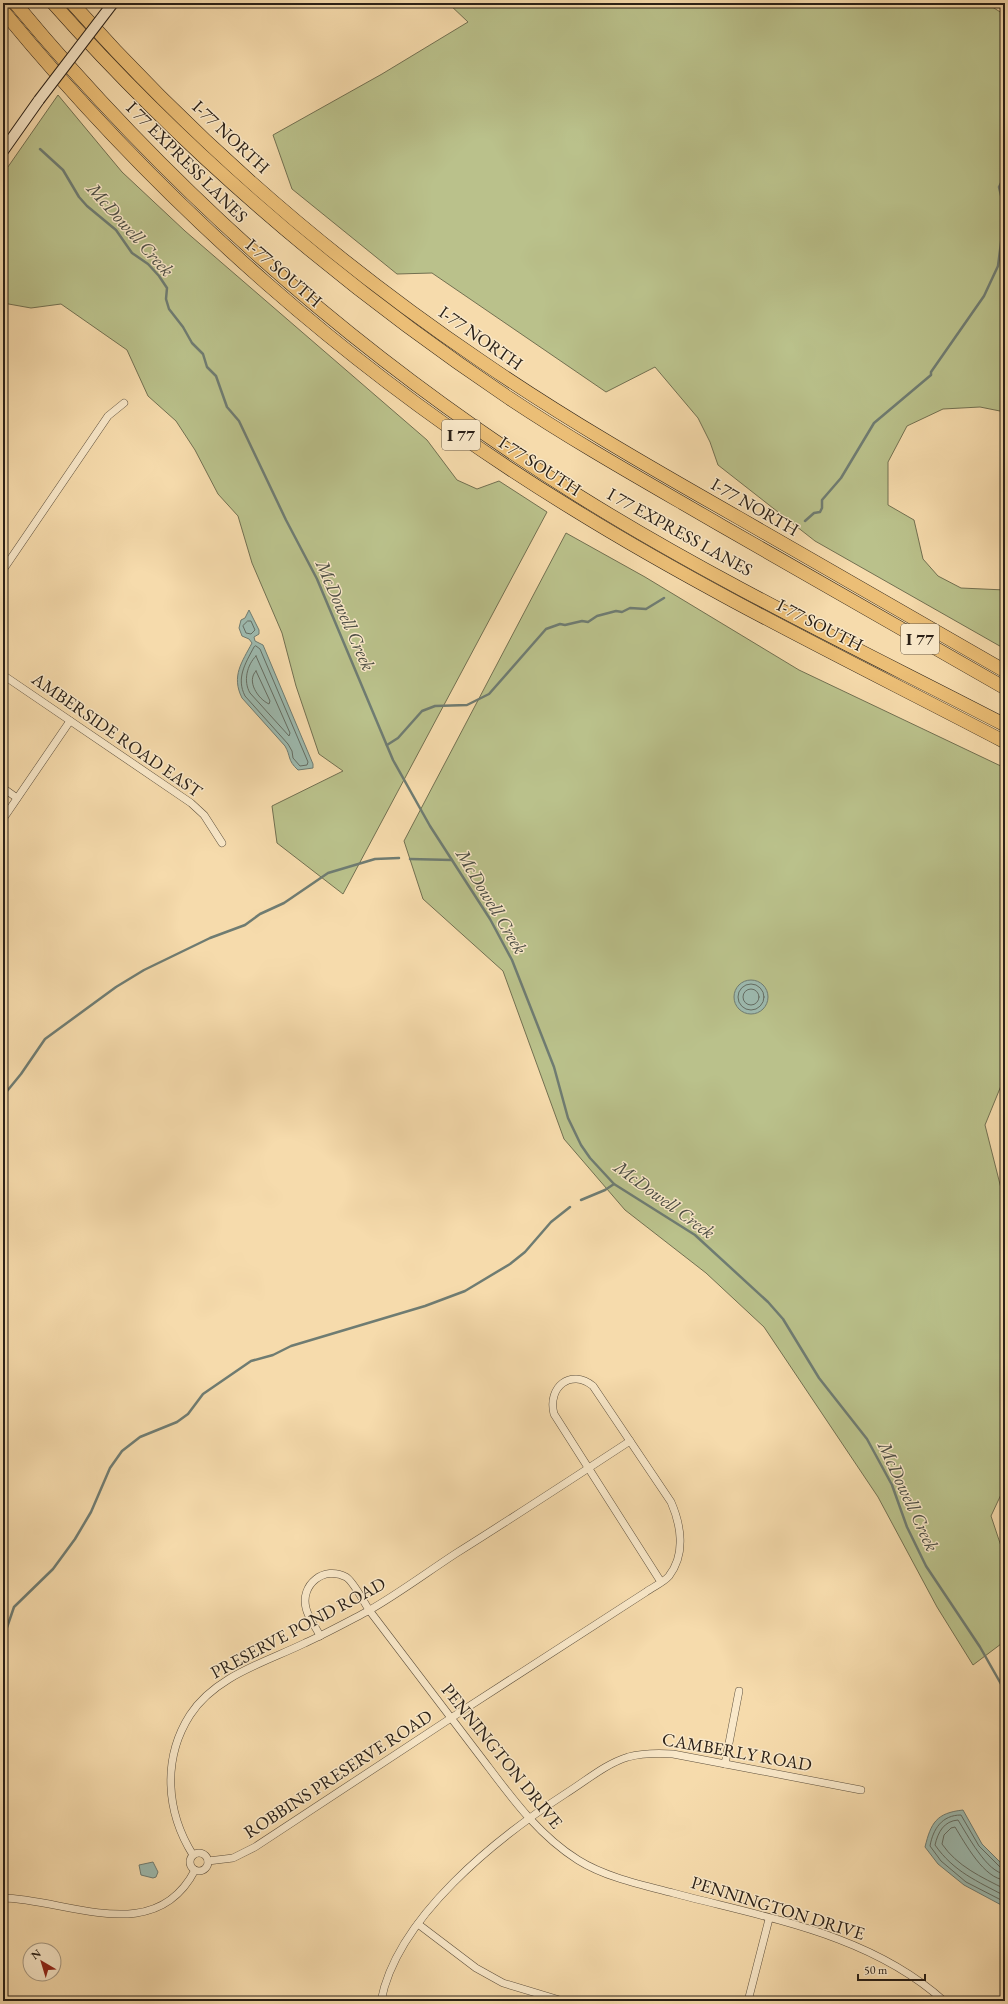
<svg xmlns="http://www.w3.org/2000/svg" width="1008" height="2004" viewBox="0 0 1008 2004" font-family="'EB Garamond',serif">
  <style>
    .green { fill: #bac18b; stroke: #727051 }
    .water { fill: #9dbaaf; stroke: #6f7c72 }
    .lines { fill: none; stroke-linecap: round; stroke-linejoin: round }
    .shore { stroke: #646d63; stroke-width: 1 }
    .stream { stroke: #6f7c72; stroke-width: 2.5 }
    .street-casing { stroke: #5d4f3c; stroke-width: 8 }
    .secondary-casing { stroke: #2a2017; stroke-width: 12 }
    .primary-casing { stroke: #2a2017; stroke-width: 12 }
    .highway-casing { stroke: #2a2017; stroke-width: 14 }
    .street { stroke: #f9e8c9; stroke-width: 7 }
    .secondary { stroke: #f9e8c9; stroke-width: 10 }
    .primary { stroke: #ebbe76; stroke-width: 11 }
    .highway { stroke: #ebbe76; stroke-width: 13 }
    .secondary-bridge-casing { stroke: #2a2017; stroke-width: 12; stroke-linecap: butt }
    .secondary-bridge { stroke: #f9e8c9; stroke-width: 10 }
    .labels { text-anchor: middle; stroke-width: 3; stroke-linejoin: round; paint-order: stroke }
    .shield { fill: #f9e8c9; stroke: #685c4c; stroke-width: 1 }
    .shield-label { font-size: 17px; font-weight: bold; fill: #2a2017 }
    .street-label { font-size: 18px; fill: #2a2017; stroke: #f9e8c9 }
    .water-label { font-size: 19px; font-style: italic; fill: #4c4e45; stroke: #f9e8c9 }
  </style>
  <rect width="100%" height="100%" fill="#f6dbac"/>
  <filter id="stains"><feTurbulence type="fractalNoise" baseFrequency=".005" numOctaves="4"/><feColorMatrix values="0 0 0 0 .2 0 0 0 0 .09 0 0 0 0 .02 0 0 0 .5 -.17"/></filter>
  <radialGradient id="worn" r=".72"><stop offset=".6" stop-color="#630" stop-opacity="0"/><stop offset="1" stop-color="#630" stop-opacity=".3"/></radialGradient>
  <g class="green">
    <path d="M448 3H986L1005 15V412L980 407 943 409 907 426 888 462V505L914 520 923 559 938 576 961 588 1005 590V649L815 541 718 465 710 442 698 418 655 367 606 392 432 273 397 274 292 189 273 135 382 74 468 22Z"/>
    <path d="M58 95 122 172 185 231 427 440 457 480 477 489 499 481 547 512 343 894 277 843 272 806 343 771 319 754 296 686 282 633 252 563 238 516 218 494 195 450 176 421 148 396 127 350 61 304 31 308 3 303V174Z"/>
    <path d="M566 533 645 577 799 670 1005 768V1076L985 1125 1005 1204V1486L991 1516 1005 1558V1641L973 1665 937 1607 878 1497 764 1327 706 1273 625 1210 564 1139 503 971 423 899 404 841Z"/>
  </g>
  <g class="water">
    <path d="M249 610 259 630V634L254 637 255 641 263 645 313 764V768L298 770C287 760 291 756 285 746L242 698C231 676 242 662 252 643L249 639 242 636 239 628 241 620 245 618Z"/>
    <circle cx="751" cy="997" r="17"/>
    <path d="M963 1810 982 1844 1005 1867V1907L964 1885 938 1864 925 1847C931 1823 936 1813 963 1810Z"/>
    <path d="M153 1862 158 1872 156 1877 153 1878 141 1875 139 1865Z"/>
  </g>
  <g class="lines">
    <g class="shore">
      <path d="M248 621H251L255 630 251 634 246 633 243 626Z"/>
      <path d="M256 646 260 649 308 762 307 765 300 766 293 758 292 751 288 744 245 696C236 678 245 664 254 647Z"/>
      <path d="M256 656 290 733 289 736 250 693C243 681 247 665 256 656Z"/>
      <path d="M256 671 270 701 269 704C258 699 246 681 256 671Z"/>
      <circle cx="751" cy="997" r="13"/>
      <circle cx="751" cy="997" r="8"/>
      <path d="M1005 1869 1001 1868 979 1846 961 1815C942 1815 933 1829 930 1846L941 1861 966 1882 1005 1902"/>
      <path d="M1005 1874C987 1873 967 1834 958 1820 944 1821 938 1832 935 1845 954 1872 977 1881 1005 1896"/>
      <path d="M1005 1880C984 1879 965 1843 955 1827L951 1828 944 1835 942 1844C957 1866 981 1877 1005 1889"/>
    </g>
    <g class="stream">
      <path d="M3 100 5 103"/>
      <path d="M40 149 63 170 79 197 87 206 116 230 132 253 148 264 159 276 167 288 166 299 169 309 183 327 192 343 203 354 207 367 216 376 227 407 239 421 286 520 317 579 393 760 430 826 490 919 512 960 554 1067 568 1118 581 1145 590 1158 614 1184 695 1235 768 1302 783 1319 819 1378 867 1439 892 1485 907 1527 926 1566 980 1647 1005 1691"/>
      <path d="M805 521 814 513 820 512 822 508V500L841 478 874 423 931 375V372L984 296 998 266 1005 212 999 187 1005 175"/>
      <path d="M387 745 398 738 422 711 435 706 467 705 489 694 546 629 560 624 565 625 582 621 588 622 597 616 616 611 622 612 630 608 646 609 664 598"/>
      <path d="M410 859 452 860"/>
      <path d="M3 1096 21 1074 45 1039 116 987 144 970 210 938 245 925 260 914 284 903 328 873 375 859 399 858"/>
      <path d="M581 1200 605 1190 614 1184"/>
      <path d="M3 1639 14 1607 53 1569 75 1539 91 1512 110 1468 122 1451 140 1437 177 1422 188 1414 203 1394 251 1361 273 1355 291 1346 425 1306 465 1291 510 1264 525 1252 551 1222 570 1207"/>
    </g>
    <g class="street-casing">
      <g id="street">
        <path d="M3 570 108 416 124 403"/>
        <path d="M3 675 191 803 204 815 222 843"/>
        <path d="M3 788 17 798"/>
        <path d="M3 819 70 721"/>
        <path d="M320 1636C316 1627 308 1618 306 1608 300 1585 324 1565 346 1577 353 1581 364 1602 369 1610 405 1657 441 1705 477 1752 507 1791 535 1833 578 1860 605 1877 642 1885 673 1893 767 1918 870 1934 944 2001"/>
        <path d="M725 1764 739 1691"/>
        <circle cx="199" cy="1862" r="9"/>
        <path d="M193 1855C166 1812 162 1759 190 1715 215 1676 266 1662 305 1643 327 1633 347 1622 368 1611 398 1594 426 1573 455 1554 514 1517 572 1479 630 1441"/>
        <path d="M208 1861 233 1858 255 1847 451 1718 646 1592C653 1587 664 1582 669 1576 686 1554 681 1525 671 1502L593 1386C571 1368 547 1387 554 1414L661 1582"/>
        <path d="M3 1898C67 1899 155 1948 195 1870"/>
        <path d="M418 1924 476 1968 503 1983 563 2001"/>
        <path d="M381 2001C397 1917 497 1838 565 1794 586 1781 605 1764 628 1757 643 1753 657 1753 673 1754L861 1790"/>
        <path d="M748 2001 769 1919"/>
      </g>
    </g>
    <g class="secondary-casing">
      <path id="secondary" d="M3 151 39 100"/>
    </g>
    <g class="primary-casing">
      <path id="primary" d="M1003 3 1005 4"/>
    </g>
    <g class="highway-casing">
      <g id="highway">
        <path d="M15 3C175 196 366 363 579 496 715 581 862 651 1005 725"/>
        <path d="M53 3C187 154 341 285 509 398 578 444 650 484 722 526 817 580 911 634 1005 688"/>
        <path d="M72 3C192 138 332 260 481 361 564 418 651 468 739 518 827 569 916 620 1005 671"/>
        <path d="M3 11C164 207 357 377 573 509 712 595 860 666 1005 742"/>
      </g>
    </g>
    <use href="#street" class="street"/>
    <use href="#secondary" class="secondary"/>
    <use href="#primary" class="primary"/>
    <use href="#highway" class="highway"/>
    <g class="secondary-bridge-casing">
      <path id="secondary-bridge" d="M39 100 113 3"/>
    </g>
    <use href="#secondary-bridge" class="secondary-bridge"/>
  </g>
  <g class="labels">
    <g class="shield">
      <rect x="442" y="420" width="38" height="30" rx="3"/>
      <rect x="901" y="624" width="38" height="30" rx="3"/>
    </g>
    <g class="shield-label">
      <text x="461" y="441">I 77</text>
      <text x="920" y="645">I 77</text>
    </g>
    <g class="street-label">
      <text transform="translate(231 137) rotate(43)" y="6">I-77 NORTH</text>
      <text transform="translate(187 162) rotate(45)" y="6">I 77 EXPRESS LANES</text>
      <text transform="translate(284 273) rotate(41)" y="6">I-77 SOUTH</text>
      <text transform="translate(481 338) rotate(35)" y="6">I-77 NORTH</text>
      <text transform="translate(540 466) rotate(33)" y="6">I-77 SOUTH</text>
      <text transform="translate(755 507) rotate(30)" y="6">I-77 NORTH</text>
      <text transform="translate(680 532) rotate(29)" y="6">I 77 EXPRESS LANES</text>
      <text transform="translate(820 625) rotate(27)" y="6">I-77 SOUTH</text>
      <text transform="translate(117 735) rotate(35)" y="6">AMBERSIDE ROAD EAST</text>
      <text transform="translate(298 1628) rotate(-28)" y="6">PRESERVE POND ROAD</text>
      <text transform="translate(737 1752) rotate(10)" y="6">CAMBERLY ROAD</text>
      <text transform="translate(502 1756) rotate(51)" y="6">PENNINGTON DRIVE</text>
      <text transform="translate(338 1774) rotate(-33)" y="6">ROBBINS PRESERVE ROAD</text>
      <text transform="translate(778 1908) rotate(17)" y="6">PENNINGTON DRIVE</text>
    </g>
    <g class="water-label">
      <text transform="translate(131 229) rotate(48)" y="7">McDowell Creek</text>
      <text transform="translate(346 615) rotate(66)" y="7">McDowell Creek</text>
      <text transform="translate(492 901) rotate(59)" y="7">McDowell Creek</text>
      <text transform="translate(665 1199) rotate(36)" y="7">McDowell Creek</text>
      <text transform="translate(909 1496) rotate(65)" y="7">McDowell Creek</text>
    </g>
  </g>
  <rect width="1008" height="2004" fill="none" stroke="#f6dbac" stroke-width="16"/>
  <rect x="4" y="4" width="1000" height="1996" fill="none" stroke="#2a2017" stroke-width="2"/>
  <rect x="8" y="8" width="992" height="1988" fill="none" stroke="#2a2017"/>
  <g transform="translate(42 1962) rotate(322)"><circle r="19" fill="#f9e8c9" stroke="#a69882"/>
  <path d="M0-3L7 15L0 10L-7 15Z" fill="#8f2418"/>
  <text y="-6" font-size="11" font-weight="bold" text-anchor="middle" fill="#2a2017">N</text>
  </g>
  <path d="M858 1974v6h67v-6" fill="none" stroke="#2a2017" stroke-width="2"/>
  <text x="864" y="1974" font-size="12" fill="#2a2017" stroke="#f9e8c9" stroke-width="3" paint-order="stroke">50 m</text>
  <rect width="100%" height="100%" filter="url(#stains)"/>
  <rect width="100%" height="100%" fill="url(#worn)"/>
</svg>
